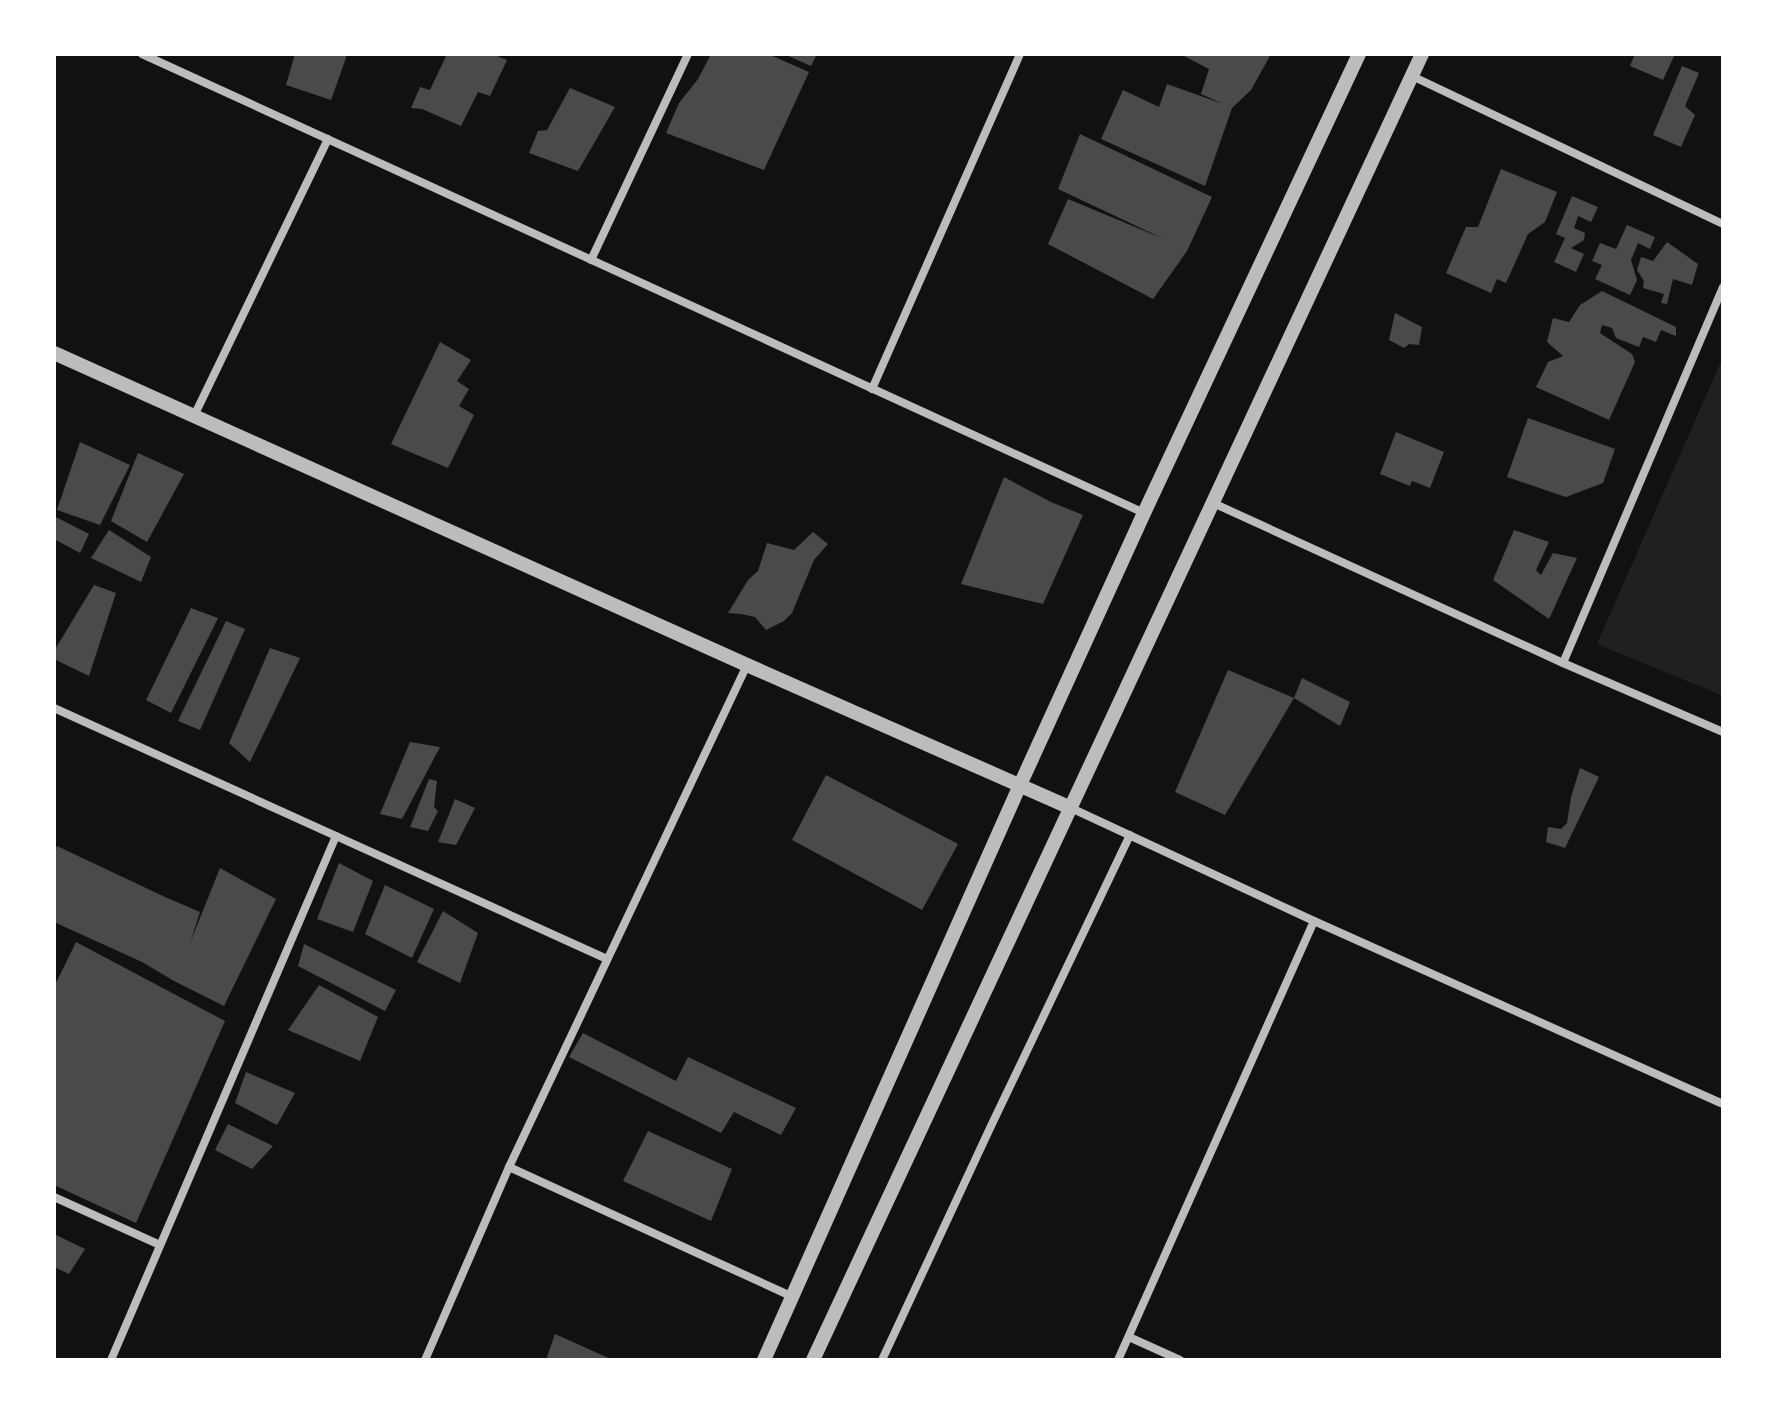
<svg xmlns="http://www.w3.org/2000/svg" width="1777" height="1414" viewBox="0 0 1777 1414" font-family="Manrope,sans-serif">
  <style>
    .green { fill: #202020 }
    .building { fill: #4a4a4a }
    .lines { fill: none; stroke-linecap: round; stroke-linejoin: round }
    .minor { stroke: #bcbcbc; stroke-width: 8 }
    .tertiary { stroke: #bcbcbc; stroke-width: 14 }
  </style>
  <rect width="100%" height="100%" fill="#111"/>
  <path class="green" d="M1723 357V696L1597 644Z"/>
  <g class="building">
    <path d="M295 54H346V58L331 100 286 85Z"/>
    <path d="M447 54H492L507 60 490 96 478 92 461 126 422 109 411 108 420 87 430 90Z"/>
    <path d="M711 54H768L809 72 764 170 666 133 679 103 698 79Z"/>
    <path d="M784 54H817L811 66Z"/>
    <path d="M1180 54H1271L1251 90 1232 108 1205 186 1101 139 1123 90 1159 107 1167 84 1223 104 1201 94 1209 69Z"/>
    <path d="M1635 54H1675L1663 80 1630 66Z"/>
    <path d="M1682 66 1699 73 1685 106 1695 115 1681 147 1653 135Z"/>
    <path d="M570 88 615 107 578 171 529 153 538 131 547 130Z"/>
    <path d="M1080 134 1212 197 1187 251 1153 299 1048 244 1068 199 1164 239 1058 189Z"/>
    <path d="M1501 169 1557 192 1545 222 1528 234 1506 283 1497 279 1491 293 1446 273 1466 227H1478Z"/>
    <path d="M1572 196 1598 207 1591 222 1578 216 1574 228 1585 233 1584 240 1571 248 1584 254 1576 272 1554 262 1565 238 1556 234Z"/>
    <path d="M1627 225 1655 237 1650 249 1638 243 1631 260 1637 280 1630 295 1595 279 1602 265 1592 261 1600 243 1616 249Z"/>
    <path d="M1667 242 1698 264 1692 285 1673 279 1667 304 1661 303 1664 294 1643 288 1644 281 1637 270 1641 257 1653 261Z"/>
    <path d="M1602 291 1676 327V336L1661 330 1656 342 1643 337 1639 347 1616 338 1612 328 1602 325 1600 333 1632 354 1635 362 1609 420 1536 387 1548 362 1563 356 1547 342 1553 318 1569 322 1580 305Z"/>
    <path d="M1395 313 1422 327 1419 345 1409 344 1404 348 1389 340Z"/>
    <path d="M440 342 471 360 457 381 469 389 459 406 474 415 448 468 391 444Z"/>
    <path d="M1528 418 1615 449 1603 483 1566 497 1507 477Z"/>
    <path d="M1396 432 1444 452 1430 488 1412 481 1410 486 1380 474Z"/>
    <path d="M80 442 130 465 100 525 57 510Z"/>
    <path d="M138 453 184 474 147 542 111 521Z"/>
    <path d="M1004 477 1051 502 1083 515 1043 604 961 584Z"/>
    <path d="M54 516 89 534 80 553 54 539Z"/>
    <path d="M109 530 151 557 141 582 91 558Z"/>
    <path d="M1514 530 1549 542 1536 570 1541 575 1553 553 1577 558 1549 619 1493 580Z"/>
    <path d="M813 532 828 544 814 560 792 613 784 621 766 630 755 617 741 614 728 613 748 580 758 571 767 543 794 550Z"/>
    <path d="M94 585 116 593 89 676 54 659V651Z"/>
    <path d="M191 608 218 618 171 713 146 700Z"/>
    <path d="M226 621 245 629 200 730 178 721Z"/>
    <path d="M270 648 300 658 250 762 229 743Z"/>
    <path d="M1228 670 1294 698 1225 815 1175 792Z"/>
    <path d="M1302 678 1350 702 1340 726 1294 698Z"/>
    <path d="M410 742 440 747 402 819 380 814Z"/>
    <path d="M1580 768 1599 777 1565 848 1546 842 1548 827 1561 829 1567 823 1571 797Z"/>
    <path d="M826 775 958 844 922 910 792 840Z"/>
    <path d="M429 779 437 781 434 807 438 811 428 831 410 827Z"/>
    <path d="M455 799 475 808 456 845 438 842Z"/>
    <path d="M57 846 165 897 200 912 190 943 220 868 276 899 224 1006 174 981 142 962 54 922V853Z"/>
    <path d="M339 863 373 881 353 932 317 919Z"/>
    <path d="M385 885 434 909 412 958 365 934Z"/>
    <path d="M443 911 478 933 460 983 417 962Z"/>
    <path d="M76 942 225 1021 136 1223 54 1185V987Z"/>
    <path d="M304 944 396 990 385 1011 298 966Z"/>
    <path d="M319 985 378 1017 360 1061 288 1030Z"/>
    <path d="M583 1033 676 1081 688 1057 796 1108 781 1135 734 1112 721 1133 569 1057Z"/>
    <path d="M246 1072 295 1093 277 1125 235 1103Z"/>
    <path d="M228 1124 273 1146 252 1169 215 1150Z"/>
    <path d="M648 1131 732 1169 711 1221 623 1181Z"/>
    <path d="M54 1234 85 1249 69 1274 54 1267Z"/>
    <path d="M555 1334 613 1360H546Z"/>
  </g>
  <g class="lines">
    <g class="minor">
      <path d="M142 54 1144 513"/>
      <path d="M1412 76 1723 224"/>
      <path d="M591 260 688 54"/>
      <path d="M872 389 1020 54"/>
      <path d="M194 416 328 139"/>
      <path d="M1213 503 1563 663 1723 732"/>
      <path d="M1563 663 1723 287"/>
      <path d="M54 708 607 959"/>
      <path d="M1071 808 1314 921 1723 1104"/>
      <path d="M509 1167 793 1297"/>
      <path d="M54 1197 160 1245"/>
      <path d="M1129 1337 1180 1360"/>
      <path d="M111 1360 336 836"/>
      <path d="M425 1360 509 1167 747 665"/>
      <path d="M882 1360 991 1126 1130 835"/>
      <path d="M1118 1360 1314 921"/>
    </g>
    <g class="tertiary">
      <path d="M54 353 747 665 1071 808"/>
      <path d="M764 1360 1020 785 1144 513 1359 54"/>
      <path d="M813 1360 1422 54"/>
    </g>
  </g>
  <rect width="1777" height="1414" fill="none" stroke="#ffffff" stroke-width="112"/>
</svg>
